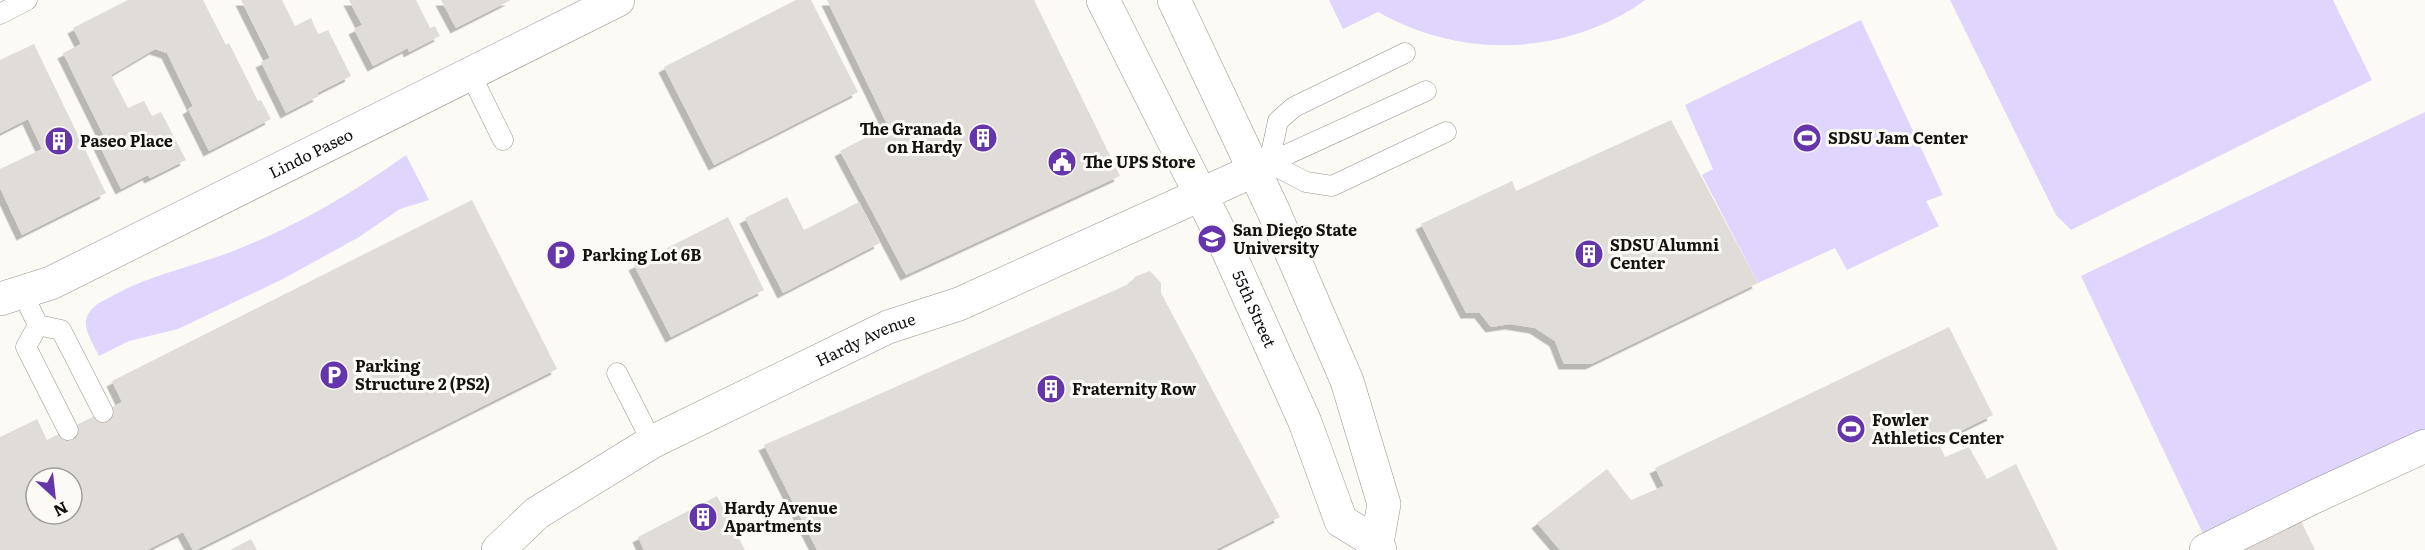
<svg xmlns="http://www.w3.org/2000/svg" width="2425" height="550" viewBox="0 0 2425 550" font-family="Literata,serif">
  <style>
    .green { fill: #dfd5fd }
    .building { fill: #e0ddd9; fill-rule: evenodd; filter: url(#shadow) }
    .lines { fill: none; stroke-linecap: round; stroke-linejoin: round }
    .lane-casing { stroke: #96948f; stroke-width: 21 }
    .street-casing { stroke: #96948f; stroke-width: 34 }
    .secondary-casing { stroke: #96948f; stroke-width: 34 }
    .lane { stroke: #fff; stroke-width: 20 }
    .street { stroke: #fff; stroke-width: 33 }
    .secondary { stroke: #fff; stroke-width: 33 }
    .labels { text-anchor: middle; stroke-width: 6; stroke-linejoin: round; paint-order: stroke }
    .poi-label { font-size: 16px; font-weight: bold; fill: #131210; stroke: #fcfaf5; text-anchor: start }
    .street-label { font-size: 16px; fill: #131210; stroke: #fcfaf5 }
  </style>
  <defs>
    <filter id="shadow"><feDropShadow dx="-5.5" dy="5.5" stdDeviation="0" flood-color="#0004"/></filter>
  </defs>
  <rect width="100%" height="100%" fill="#fcfaf5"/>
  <g class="green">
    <path d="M1329 0H1645C1631 11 1613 20 1596 27 1524 56 1446 50 1378 12L1343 29Z"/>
    <path d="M1950 0H2333L2372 80 2071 230 2056 215Z"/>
    <path d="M1861 20 1943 195 1926 201 1939 226 1847 270 1835 248 1758 283 1702 175 1713 169 1685 105Z"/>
    <path d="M2425 112V433L2206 540 2081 276Z"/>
    <path d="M406 155 429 200 400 209 359 237 283 279 178 329 129 341 99 356C91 339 77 322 94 307 99 302 108 299 114 295 154 273 201 265 243 247 302 223 354 192 406 155Z"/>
  </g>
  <g class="building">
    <path d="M128 0H203L226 45 229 43 258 101 261 100 271 119 209 151 188 109 193 106 167 53 155 49 111 75 128 108 144 101 152 116 161 112 186 160 150 178 148 175 121 189 98 142 105 138 63 53 81 44 73 28Z"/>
    <path d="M241 0H282L295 26 311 18 318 34 328 30 351 76 317 93 319 96 286 113 261 62 270 58Z"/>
    <path d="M349 0H416L430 28 435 26 440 36 409 52 408 48 373 66 354 29 362 25Z"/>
    <path d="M441 0H511L456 28Z"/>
    <path d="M796 0H811L858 92 714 165 664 67Z"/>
    <path d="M827 0H1034L1120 176 906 275 840 151 888 126Z"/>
    <path d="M34 44 106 193 22 235 0 188V169L42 149 28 119 0 133V60Z"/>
    <path d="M1671 120 1758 283 1591 364H1564L1555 341 1535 328 1510 324 1491 327 1480 313H1466L1421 224 1512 181 1516 191Z"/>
    <path d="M787 197 804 230 859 202 880 243 783 293 745 218Z"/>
    <path d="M472 200 557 369 196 550H193L183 532 147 550H0V437L37 419 47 440 122 402 112 381ZM36 478H72V514H36Z"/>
    <path d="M728 217 764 290 671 337 634 265Z"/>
    <path d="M1150 271 1161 283V293L1280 517 1215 550H817L764 445 1129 284 1136 276Z"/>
    <path d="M1949 327 1993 415 1938 442 1945 457 1969 447 1987 479 2016 464 2058 550H1560L1537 523 1607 469 1631 500 1664 486 1655 468Z"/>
    <path d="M717 496 745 550H644L638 537Z"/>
    <path d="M2299 517 2315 550H2222Z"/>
    <path d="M251 539 257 550H230Z"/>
  </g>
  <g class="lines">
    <g class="lane-casing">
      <g id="lane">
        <path d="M0 14 27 0"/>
        <path d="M470 73 503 140"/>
        <path d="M1269 163 1306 182 1332 186 1446 132"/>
        <path d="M1269 163 1278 121 1294 107 1405 53"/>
        <path d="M1262 166 1426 91"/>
        <path d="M22 292 38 325 61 330 103 412"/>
        <path d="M38 325 26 347 68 430"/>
        <path d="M617 373 652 442"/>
      </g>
    </g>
    <g class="street-casing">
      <g id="street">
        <path id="s1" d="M498 550 537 513 652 442 888 327 959 304 1255 170"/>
        <path d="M2206 550 2316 496 2425 446"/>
      </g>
    </g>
    <g class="secondary-casing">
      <g id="secondary">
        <path id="s2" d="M1103 0 1221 235 1305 422 1341 521 1377 543 1380 550"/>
        <path d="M1174 0 1273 210 1347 381 1384 504 1377 543"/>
        <path id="s3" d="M0 299 51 283 618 0"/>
      </g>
    </g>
    <use href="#lane" class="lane"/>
    <use href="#street" class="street"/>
    <use href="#secondary" class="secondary"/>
  </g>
  <defs>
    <g id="building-disc" transform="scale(1.5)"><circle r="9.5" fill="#6535ac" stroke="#fcfaf5"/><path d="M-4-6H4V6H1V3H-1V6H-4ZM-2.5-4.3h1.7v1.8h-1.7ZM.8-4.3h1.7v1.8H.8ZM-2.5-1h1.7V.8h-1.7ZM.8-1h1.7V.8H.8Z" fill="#fff"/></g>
    <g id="stadium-disc" transform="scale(1.5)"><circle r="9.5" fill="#6535ac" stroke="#fcfaf5"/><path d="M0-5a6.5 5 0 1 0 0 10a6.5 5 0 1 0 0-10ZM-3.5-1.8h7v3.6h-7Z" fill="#fff"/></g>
    <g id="civic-disc" transform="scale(1.5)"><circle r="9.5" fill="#6535ac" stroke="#fcfaf5"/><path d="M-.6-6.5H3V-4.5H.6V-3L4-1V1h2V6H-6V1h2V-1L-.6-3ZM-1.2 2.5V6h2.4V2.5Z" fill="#fff"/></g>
    <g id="university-disc" transform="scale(1.5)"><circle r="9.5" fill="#6535ac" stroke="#fcfaf5"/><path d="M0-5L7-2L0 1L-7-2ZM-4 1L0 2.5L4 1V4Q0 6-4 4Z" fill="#fff"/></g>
    <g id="parking-disc" transform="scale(1.5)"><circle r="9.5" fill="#6535ac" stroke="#fcfaf5"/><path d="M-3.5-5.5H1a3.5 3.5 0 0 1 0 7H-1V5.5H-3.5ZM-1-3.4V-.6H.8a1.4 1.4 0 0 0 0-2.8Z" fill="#fff"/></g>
  </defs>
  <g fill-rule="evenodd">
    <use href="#building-disc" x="983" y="138"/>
    <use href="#stadium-disc" x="1807" y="138"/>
    <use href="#building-disc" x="59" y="141"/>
    <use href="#civic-disc" x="1062" y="162"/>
    <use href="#university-disc" x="1212" y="239"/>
    <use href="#building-disc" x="1589" y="254"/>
    <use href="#parking-disc" x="561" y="255"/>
    <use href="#parking-disc" x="334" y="375"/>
    <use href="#building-disc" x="1051" y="389"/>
    <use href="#stadium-disc" x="1851" y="429"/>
    <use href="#building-disc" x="703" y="517"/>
  </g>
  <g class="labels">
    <g class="poi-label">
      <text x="962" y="135" text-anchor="end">The Granada<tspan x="962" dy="18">on Hardy</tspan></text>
      <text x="1828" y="144">SDSU Jam Center</text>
      <text x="80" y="147">Paseo Place</text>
      <text x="1083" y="168">The UPS Store</text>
      <text x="1233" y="236">San Diego State<tspan x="1233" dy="18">University</tspan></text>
      <text x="1610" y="251">SDSU Alumni<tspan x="1610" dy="18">Center</tspan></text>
      <text x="582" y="261">Parking Lot 6B</text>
      <text x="355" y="372">Parking<tspan x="355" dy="18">Structure 2 (PS2)</tspan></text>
      <text x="1072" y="395">Fraternity Row</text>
      <text x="1872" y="426">Fowler<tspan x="1872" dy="18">Athletics Center</tspan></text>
      <text x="724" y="514">Hardy Avenue<tspan x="724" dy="18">Apartments</tspan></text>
    </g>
    <g class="street-label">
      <text dy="6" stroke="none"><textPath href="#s3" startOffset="344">Lindo Paseo</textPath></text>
      <text dy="6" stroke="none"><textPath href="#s2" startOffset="344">55th Street</textPath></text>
      <text dy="6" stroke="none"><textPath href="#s1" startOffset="426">Hardy Avenue</textPath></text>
    </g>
  </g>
  <g transform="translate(54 496) rotate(153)"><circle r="28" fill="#fcfaf5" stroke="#9f9d99" stroke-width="1.5"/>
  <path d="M0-4.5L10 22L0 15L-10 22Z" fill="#6535ac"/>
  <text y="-9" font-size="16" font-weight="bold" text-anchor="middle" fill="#131210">N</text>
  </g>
</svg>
